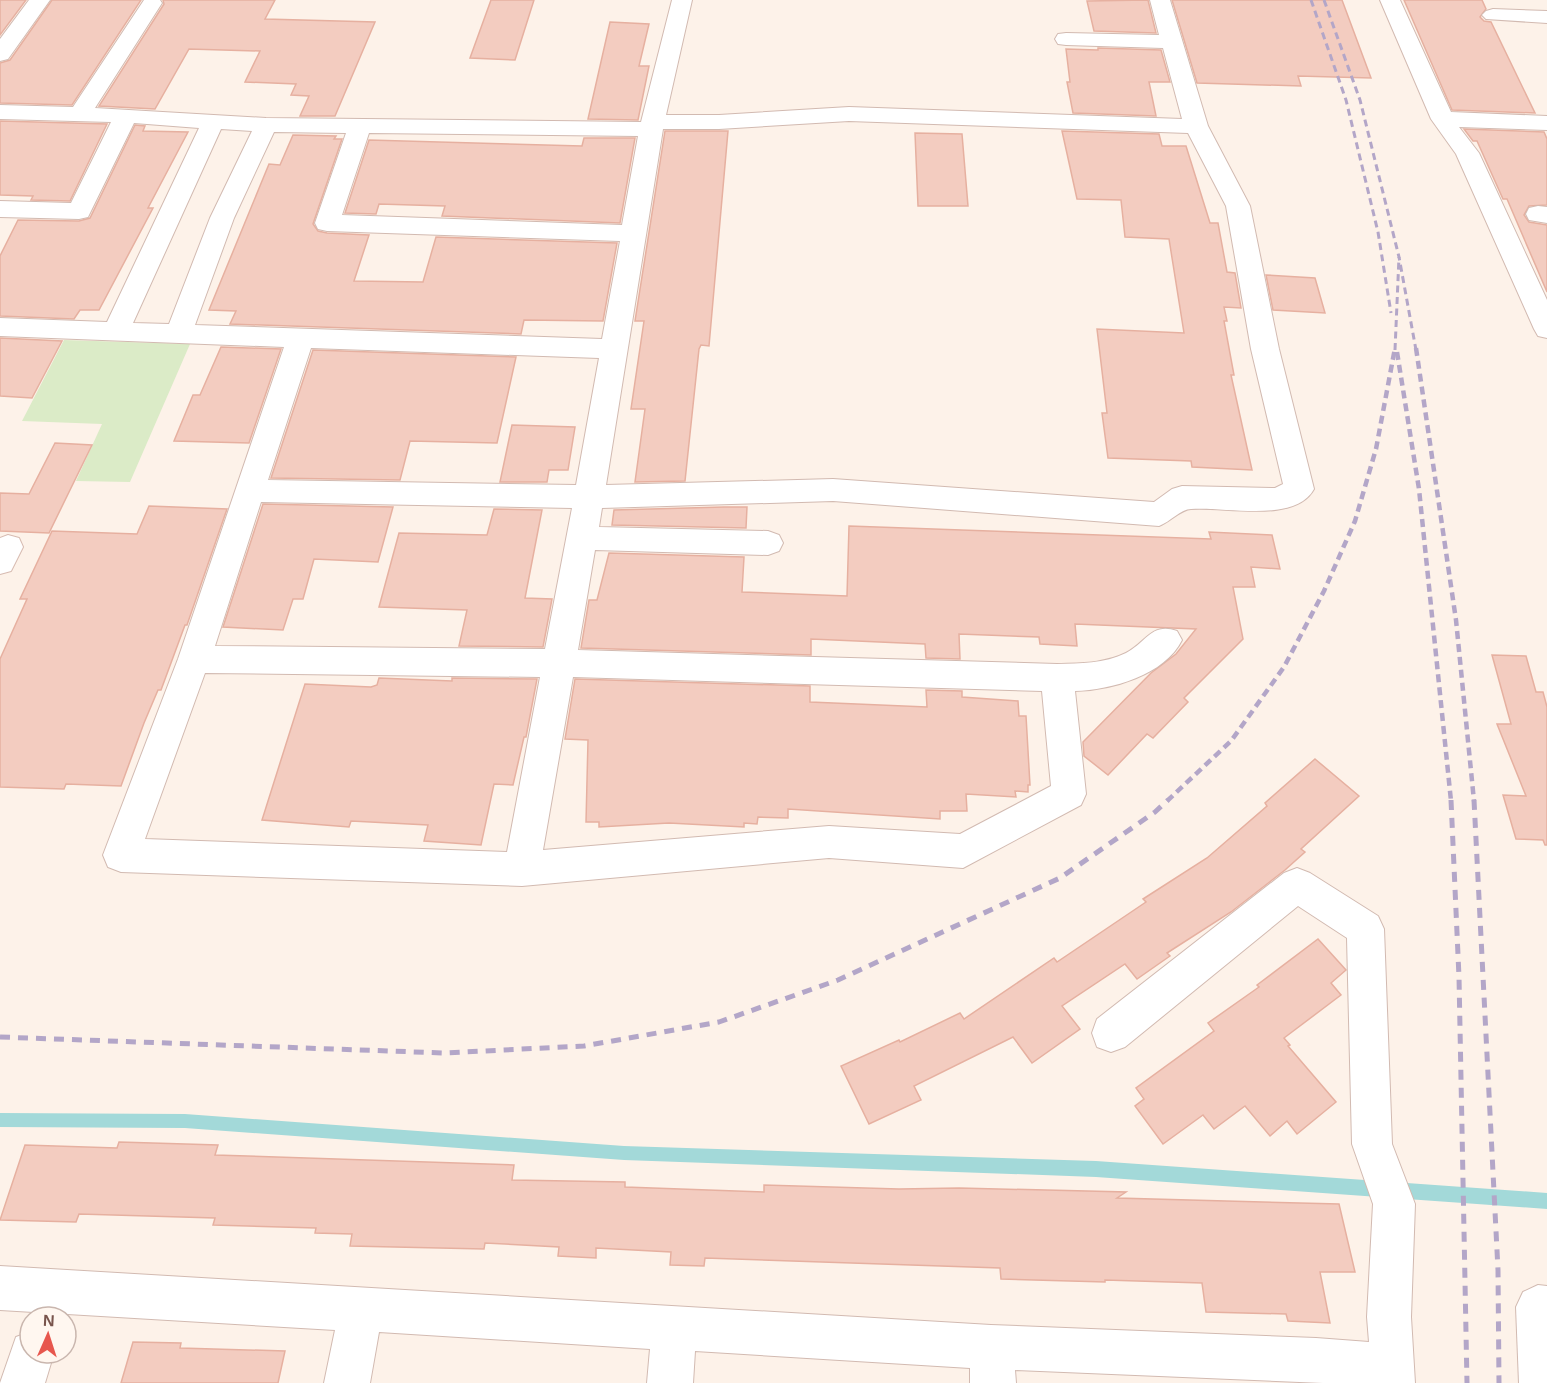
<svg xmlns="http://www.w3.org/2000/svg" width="1547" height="1383" viewBox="0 0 1547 1383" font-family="Helvetica,sans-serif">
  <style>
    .green { fill: #dbebc7 }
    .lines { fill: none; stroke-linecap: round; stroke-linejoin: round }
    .stream { fill: #a3d9d9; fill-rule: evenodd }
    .building { fill: #f3ccc0; stroke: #e6b0a0; stroke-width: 1.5 }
    .street-casing { stroke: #d2bab1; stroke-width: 2 }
    .secondary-casing { stroke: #d7bbb1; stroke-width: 2 }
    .street { fill: #fff; fill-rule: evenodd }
    .secondary { fill: #fff; fill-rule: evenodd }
    .rail-far2 { stroke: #b3a6c8; stroke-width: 3; stroke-dasharray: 7 4.5; stroke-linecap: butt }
    .rail-far1 { stroke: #b3a6c8; stroke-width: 4.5; stroke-dasharray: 8 5; stroke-linecap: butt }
    .rail { stroke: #b3a6c8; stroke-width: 5; stroke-dasharray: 10 8; stroke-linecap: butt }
  </style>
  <rect width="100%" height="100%" fill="#fdf2e9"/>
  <path class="green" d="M64 340 190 344 130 482 76 481 102 424 22 421Z"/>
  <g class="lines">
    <path class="stream" d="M0 1113 185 1114 624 1146 1096 1161 1547 1193V1209L1096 1177 624 1160 185 1128 0 1127Z"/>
  </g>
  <g class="building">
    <path d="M0 0H26L0 35Z"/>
    <path d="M52 0H141L72 105 0 103V63L10 60Z"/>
    <path d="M163 0H275L265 19 375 22 335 116H300L309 96 291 95 296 84 245 82 260 51 189 49 155 109 99 106 164 4Z"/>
    <path d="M491 0H534L515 60 470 58Z"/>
    <path d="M1148 0 1156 33 1094 31 1087 1Z"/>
    <path d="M1172 0H1342L1371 78 1298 76 1301 86 1197 83Z"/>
    <path d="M1404 0H1482L1486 9 1480 17 1484 21 1491 22 1535 113 1452 110Z"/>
    <path d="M610 22 649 24 639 66H649L638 120 588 119Z"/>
    <path d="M1098 48 1161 50 1170 82H1149L1156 116 1073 113 1067 82H1070L1066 49 1098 50Z"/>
    <path d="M0 121 107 124 70 201 31 200 33 196 0 195Z"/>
    <path d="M135 125 145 126 143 131 188 132 148 208H153L99 310H80L74 319 0 316V256L18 220 79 221 90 218Z"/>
    <path d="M1464 129 1544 132 1547 139V205L1529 206 1524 215 1529 222 1547 225V292L1507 199H1503L1477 141H1473Z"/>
    <path d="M665 131H728L709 346 701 345 699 349 685 481 635 482 645 409H631L644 321H635Z"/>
    <path d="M1062 131 1159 134 1162 146H1186L1210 223H1218L1227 272 1235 273 1241 308 1224 307 1227 321H1224L1234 375H1231L1252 470 1192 467 1191 461 1108 458 1102 413H1107L1097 329 1184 333 1169 239 1125 237 1121 200 1077 199Z"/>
    <path d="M915 133 962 134 968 206H918Z"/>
    <path d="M293 135 336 136 334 139H342L313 224 318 231 327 233 369 235 354 281 423 282 436 237 617 243 603 321 524 320 521 334 230 324 236 311 209 310 269 164 280 165Z"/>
    <path d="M584 138H635L620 223 442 216 445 206 379 204 376 214 345 213 369 140 582 146Z"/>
    <path d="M1266 275 1315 278 1325 313 1273 310Z"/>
    <path d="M0 338 62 341 32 398 0 396Z"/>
    <path d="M221 347 281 349 249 443 174 441 193 395H200Z"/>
    <path d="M313 350 516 357 497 443 410 441 400 480 271 478Z"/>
    <path d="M512 425 575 427 568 470H549L547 482H500Z"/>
    <path d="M55 443 92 445 49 533 0 531V493L29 494Z"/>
    <path d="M263 504 393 507 378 562 314 559 303 599H293L283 630 223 627Z"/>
    <path d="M149 506 227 509 187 625H185L161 690H158L144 723 121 786 66 784 64 789 0 787V659L27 599H20L52 531 137 534Z"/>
    <path d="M724 507H747L746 528 612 525 614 510Z"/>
    <path d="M494 509 542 510 525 598 552 599 543 647 459 646 467 610 379 607 399 533 487 535Z"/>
    <path d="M849 526 1211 539 1209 532 1272 535 1280 569 1251 567 1255 587H1233L1243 639 1184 698 1188 702 1153 738 1147 734 1108 775 1084 756 1083 742 1151 673 1176 654 1196 629 1075 624 1077 646 1040 644 1039 637 959 634 960 659 926 658 925 644 811 639V655L581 648 589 600H597L609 553 744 557 742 592 847 596Z"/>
    <path d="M1492 655 1526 656 1536 692H1543L1547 707V845H1545L1543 840 1516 839 1503 795 1526 796 1497 724H1511Z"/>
    <path d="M379 678 452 681V678L537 679 526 737H524L513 785 494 784 481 845 424 841 428 825 351 821 349 827 262 820 305 684 371 687 377 685Z"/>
    <path d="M575 679 810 686V702L927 707 926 690 962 691V697L1018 701 1019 716H1026L1030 785H1028V792L1015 791 1016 797 966 794 967 811H940V819L788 809V818L758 817 757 824 744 823V827L669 823 599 827V822H586L588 740 565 739Z"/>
    <path d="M1315 759 1359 796 1301 849 1305 852 1285 870 1231 912 1167 953 1170 956 1137 979 1125 964 1062 1006 1080 1029 1032 1063 1013 1037 914 1086 921 1100 869 1124 841 1066 899 1040 900 1042 960 1013 964 1019 1054 958 1057 962 1146 902 1143 899 1207 858 1267 806 1265 803Z"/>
    <path d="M1318 939 1346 970 1331 983 1341 995 1284 1038 1290 1045 1288 1046 1336 1102 1297 1134 1287 1121 1270 1136 1245 1106 1214 1129 1203 1115 1163 1144 1135 1106 1144 1099 1136 1088 1214 1031 1208 1023 1259 987 1257 985Z"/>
    <path d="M119 1142 218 1145 215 1155 514 1165 512 1180 625 1182V1187L764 1192V1185L899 1189 959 1188 1126 1192 1117 1198 1339 1204 1355 1272H1320L1330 1323 1288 1321 1286 1314 1206 1312 1202 1283 1105 1280V1282L1001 1279 1000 1268 705 1258 704 1266 670 1265 671 1252 596 1248V1258L558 1256 559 1247 485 1243 484 1249 350 1246 352 1234 315 1233 316 1228 213 1225 215 1218 79 1214 76 1222 0 1220 25 1145 117 1148Z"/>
    <path d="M133 1342 181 1343 180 1348 285 1351 278 1383H121Z"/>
  </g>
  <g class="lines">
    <g class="street-casing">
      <g id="street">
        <path d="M29 0H50L8 59 0 61V39Z"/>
        <path d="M144 0H160L162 3 95 108 266 118 641 122 672 0H692L666 115H719L849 107 1182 119 1163 48 1066 45 1058 44 1055 39 1058 34 1066 33 1159 35 1150 0H1170L1208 126 1250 206 1279 349 1314 489C1295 524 1224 506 1191 509 1181 509 1170 522 1159 526L833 501 602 508 599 527 768 531 779 535 783 543 779 551 768 555 595 550 578 650 1057 664C1080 663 1104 664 1126 653 1146 643 1151 622 1177 631L1182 640C1165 675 1111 690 1075 691L1086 794 1081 805 963 868 829 858 522 886 121 872 108 867 103 855 178 659 284 347 0 336V318L107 322 199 128 134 123 88 217 79 219 0 217V201L71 203 111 122 0 119V105L73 107ZM849 121 1188 133 1226 206 1251 349 1283 484 1275 488 1182 486 1172 489 1154 502 833 479 606 485 663 129H719ZM221 129 252 131 210 218 169 324 133 323ZM274 132 346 133 315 223 318 229 327 231 620 241 602 339 195 325 234 218ZM369 133 638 136 622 225 342 215ZM311 348 599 358 576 485 268 480ZM261 502 572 508 545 649 215 646ZM205 673 540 677 507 852 145 839ZM573 677 1042 691 1051 786 960 834 829 826 543 850Z"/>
        <path d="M1380 0H1400L1451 112 1547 116V130L1459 127 1479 153 1547 300V338L1538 336 1534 329 1456 154 1431 119Z"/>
        <path d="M1493 9 1547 11V23L1486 19 1482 15 1486 11Z"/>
        <path d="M1538 206 1547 207V223L1529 220 1526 214 1529 208Z"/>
        <path d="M1297 868 1310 873 1378 916 1384 929 1392 1144 1415 1204 1411 1317 1415 1383H1323L1015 1370 1016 1383H970V1368L695 1351 693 1383H647L650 1349 379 1332 370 1383H324L335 1330 0 1310V1266L991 1325 1316 1338 1369 1342 1367 1317 1373 1204 1352 1144 1347 938 1298 906 1125 1047 1111 1052 1097 1047 1092 1033 1097 1019 1284 873Z"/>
        <path d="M1538 1285 1547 1286V1383H1519L1516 1307 1523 1292Z"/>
        <path d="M30 1332V1353H54L45 1383H0L16 1337Z"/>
      </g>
    </g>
    <g class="secondary-casing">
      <path id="secondary" d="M8 535 19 538 23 547 11 571 0 574V538Z"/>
    </g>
    <use href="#street" class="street"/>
    <use href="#secondary" class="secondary"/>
    <g class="rail-far2">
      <path d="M1311 0 1346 100 1378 232 1391 313"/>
      <path d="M1324 0 1360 100 1399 257 1416 350"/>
      <path d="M1395 350 1399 257"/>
    </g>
    <g class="rail-far1">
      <path d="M1416 348 1456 620 1474 801"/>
      <path d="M1397 352 1419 489 1451 801"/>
      <path d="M1167 801 1231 741 1284 667 1324 591 1355 521 1376 449 1395 348"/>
    </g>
    <g class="rail">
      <path d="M1451 800 1459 977 1467 1383"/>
      <path d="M1474 800 1498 1270 1499 1383"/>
      <path d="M0 1037 444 1053 584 1046 719 1022 838 980 1060 878 1155 812 1168 800"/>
    </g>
  </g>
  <g transform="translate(48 1335) rotate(3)"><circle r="28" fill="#fff7f0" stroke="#c9b6ae" stroke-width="1.5"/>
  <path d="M0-4.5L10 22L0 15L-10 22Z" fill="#e7574e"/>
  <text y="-9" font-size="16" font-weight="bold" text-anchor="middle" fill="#78544c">N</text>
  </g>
</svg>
